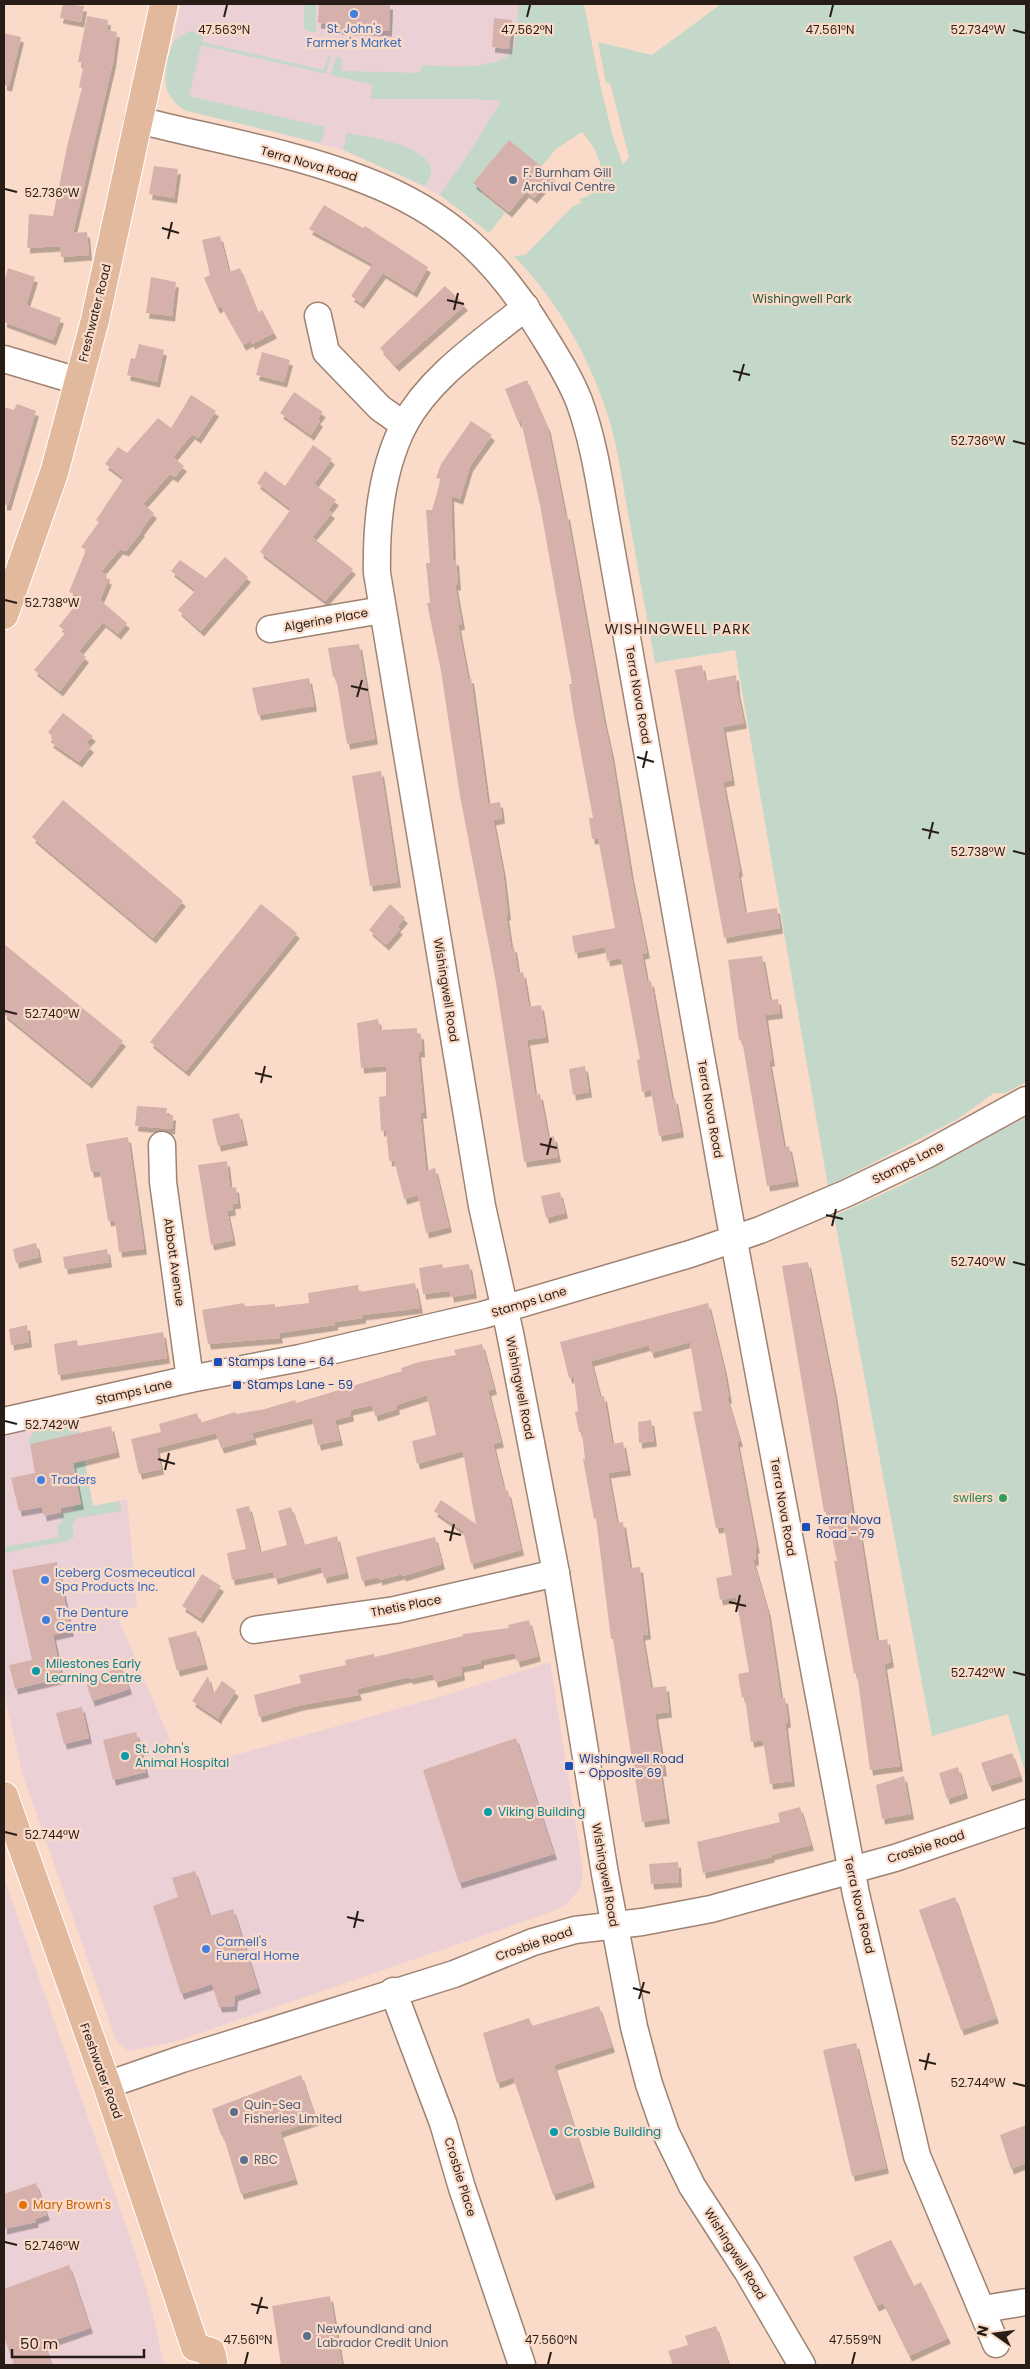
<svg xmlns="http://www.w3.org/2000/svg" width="1030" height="2369" viewBox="0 0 1030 2369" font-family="Poppins,sans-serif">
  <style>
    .commercial { fill: #ebd0d6 }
    .green { fill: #c3d8c9 }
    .building { fill: #d6b1ab; filter: url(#shadow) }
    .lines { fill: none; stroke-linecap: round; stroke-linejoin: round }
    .minor-casing { stroke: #9e8272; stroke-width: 29 }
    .major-casing { stroke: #fff; stroke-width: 30 }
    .minor { stroke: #fff; stroke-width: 26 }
    .major { stroke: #e3b99e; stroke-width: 28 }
    .ticks { fill: none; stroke: #281d16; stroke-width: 2 }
    .shop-dot { fill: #3f7fe0; stroke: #fadbc9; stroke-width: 2 }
    .service-dot { fill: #5c6f8a; stroke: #fadbc9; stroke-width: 2 }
    .transit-dot { fill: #1a4fb4; stroke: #fadbc9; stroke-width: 2 }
    .leisure-dot { fill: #2e9e5b; stroke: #fadbc9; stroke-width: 2 }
    .culture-dot { fill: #0f9aa8; stroke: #fadbc9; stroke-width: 2 }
    .food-dot { fill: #e8710a; stroke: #fadbc9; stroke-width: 2 }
    .labels { text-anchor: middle; stroke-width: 4.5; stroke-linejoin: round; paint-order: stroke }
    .shop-label { font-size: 12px; fill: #366cbe; stroke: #fadbc9; text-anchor: start }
    .street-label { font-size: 12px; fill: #281d16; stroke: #fadbc9 }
    .service-label { font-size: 12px; fill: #4e5e75; stroke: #fadbc9; text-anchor: start }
    .park-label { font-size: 12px; fill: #285a3c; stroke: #fadbc9 }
    .transit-label { font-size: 12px; fill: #164399; stroke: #fadbc9; text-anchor: start }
    .leisure-label { font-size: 12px; fill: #27864d; stroke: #fadbc9; text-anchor: end }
    .culture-label { font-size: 12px; fill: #0d838f; stroke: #fadbc9; text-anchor: start }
    .food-label { font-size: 12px; fill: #c56008; stroke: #fadbc9; text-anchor: start }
    .neighbourhood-label { font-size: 14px; letter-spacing: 1px; fill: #281d16; stroke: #fadbc9 }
    .ticks-label { font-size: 12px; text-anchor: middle; fill: #281d16; stroke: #fadbc9; stroke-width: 4.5; stroke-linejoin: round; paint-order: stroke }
  </style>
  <defs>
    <filter id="shadow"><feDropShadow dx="3" dy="5.5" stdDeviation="0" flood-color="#0004"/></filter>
  </defs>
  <rect width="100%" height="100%" fill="#fadbc9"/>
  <g class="commercial">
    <path d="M181 4H577L445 198 398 173 343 150 181 108 167 92 165 76Z"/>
    <path d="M77 1420 93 1506 127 1499 137 1607 115 1611 183 1770 449 1694 550 1662 583 1870 581 1887 568 1903 554 1911 174 2042 129 2051 121 2046 116 2040 23 1776 4 1694V1436Z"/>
    <path d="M4 1878 133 2246 150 2302 164 2365H4Z"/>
  </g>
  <g class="green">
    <path d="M304 4H316V32H310L304 29Z"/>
    <path d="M519 4H584L600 84 613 137 623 165 629 157 610 83H606L598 42 652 55 721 4H1026V1082L1005 1093H994L958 1119 828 1186 735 650 655 663C646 613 637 563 628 513 622 481 618 447 608 416 590 358 557 300 514 256L525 255 572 207 581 203 580 199C616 188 600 152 582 132L556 149 541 167 509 141 473 183 482 191 481 193 505 213 489 233 440 195 471 150 501 101 472 99H370L373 85 331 75 336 57H341V71L420 73 421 65C443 66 504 72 514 48Z"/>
    <path d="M189 31 204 32 202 42 324 70 328 56H331L326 74 201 45 189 96 325 127 321 143 187 111C159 98 163 66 174 41Z"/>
    <path d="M347 133C367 136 457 150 424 186L343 150Z"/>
    <path d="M1026 1117V1775L1008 1714 932 1736 834 1216 902 1185Z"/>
    <path d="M77 1420 93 1506 119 1501 122 1511 77 1518 72 1524 74 1537 67 1541 4 1553V1547L59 1537 57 1525 62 1523 61 1513 74 1511 73 1505 80 1504 62 1437 30 1445 29 1440 36 1429Z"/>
  </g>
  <g class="building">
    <path d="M63 4 84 6 81 22 60 18Z"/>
    <path d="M319 4H390L389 31 337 29V24L318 23Z"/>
    <path d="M87 16 108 20 107 30 117 32 113 62 73 233 87 232 89 255 61 257 60 246 27 248 29 214 53 216 68 142 82 88 79 87 84 63 78 62Z"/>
    <path d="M494 18 512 20 509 49 492 47Z"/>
    <path d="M4 33 21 37 9 86 4 85Z"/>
    <path d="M509 140 553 176 534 198 526 192 509 212 473 183Z"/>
    <path d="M154 166 178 169 174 198 149 194Z"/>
    <path d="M324 205 363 228 365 226 428 267 414 292 383 273 361 303 351 296 373 264 309 229Z"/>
    <path d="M220 236 229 272 240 268 258 313 262 310 274 333 252 344 251 341 243 345 221 306 217 308 204 278 210 275 202 240Z"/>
    <path d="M8 268 35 277 26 305 61 318 53 340 4 322V282Z"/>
    <path d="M151 277 176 282 172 316 146 313Z"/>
    <path d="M445 286 465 305 396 366 380 348Z"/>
    <path d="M139 344 164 350 157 382 127 375 131 358 135 359Z"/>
    <path d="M262 352 290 360 284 382 256 375Z"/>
    <path d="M527 380 548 428 565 514H567L604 721 611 752 631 875 647 953 642 954 647 982 651 981 672 1099 675 1098 681 1132 659 1136 651 1090 642 1092 637 1060 640 1059 621 958 607 961 605 947 575 953 572 936 615 928 598 838 592 839 589 818H593L574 716 569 684H572L540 505 521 421 518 422 505 389Z"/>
    <path d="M294 392 323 412 317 419 320 421 311 435 280 413Z"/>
    <path d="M191 395 216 411 198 438 192 434 173 457 184 466 175 477 170 474 143 504 154 513 141 530 142 531 126 551 120 549 101 572 107 574 106 578 109 579 100 600 127 623 118 634 103 622 79 651 86 657 60 691 34 670 66 632 59 626 82 597 69 592 86 550 81 547 99 522 96 520 124 478 105 464 118 447 127 453 158 418 171 428Z"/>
    <path d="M17 404 36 411 8 505H4V407L14 410Z"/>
    <path d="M471 421 492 435 470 466 460 499 451 496 453 560H456L458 585H455L462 624 458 625 468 678H471L488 804 500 802 502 818 493 820 503 872 508 915H506L511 947H514L518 973 523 972 529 1007 541 1005 546 1037 527 1040 535 1095 540 1094 548 1137 554 1136 558 1157 524 1162 495 977 460 796 441 671 427 603H430L426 563H430L426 510H432L441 479 436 478 441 464Z"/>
    <path d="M313 445 332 459 314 484 336 500 328 510 332 513 312 537 353 569 325 601 260 552 291 509 257 483 265 471 285 486Z"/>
    <path d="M225 557 248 577 201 631 178 610 196 590 171 571 180 560 206 578Z"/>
    <path d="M359 644 375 739 347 744 336 677H333L328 648Z"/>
    <path d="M702 665 705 681 736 675 737 690 744 723 723 727 732 780 723 782 740 871 738 872 745 913 777 908 780 928 724 938 675 670Z"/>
    <path d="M309 678 314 706 258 715 252 688Z"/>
    <path d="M63 713 93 736 86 743 91 747 79 762 50 742 54 738 48 732Z"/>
    <path d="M381 771 398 882 370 886 352 776Z"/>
    <path d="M63 800 183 901 153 938 32 837Z"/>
    <path d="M261 904 297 933 186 1071 150 1042Z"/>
    <path d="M390 904 405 918 397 927 400 929 386 945 369 930Z"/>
    <path d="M4 944 123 1041 89 1083 4 1014Z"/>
    <path d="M762 956 770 1000 778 999 780 1013 765 1015 772 1061H769L784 1147 789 1146 796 1181 767 1186 742 1040H739L728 960Z"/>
    <path d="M378 1019 380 1030 417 1028V1033L421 1034 422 1052H418L424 1113H420L426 1171 435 1168 449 1227 426 1233 418 1195 404 1199 394 1160 389 1161 386 1130 381 1131 379 1097 386 1096V1066L361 1068 357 1023Z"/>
    <path d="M585 1066 589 1092 573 1095 569 1069Z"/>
    <path d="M137 1106 167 1108 166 1115H173L172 1129 135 1126Z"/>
    <path d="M239 1113 245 1140 218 1146 212 1119Z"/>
    <path d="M128 1137 144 1249 119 1252 115 1220 108 1221 100 1171 91 1172 86 1144Z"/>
    <path d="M227 1161 230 1188 236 1187 238 1203 232 1204 233 1210 227 1211 233 1240 211 1245 198 1165Z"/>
    <path d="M560 1192 565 1213 546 1218 541 1196Z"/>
    <path d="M36 1243 39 1257 16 1263 13 1249Z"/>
    <path d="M107 1249 109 1262 65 1269 63 1257Z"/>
    <path d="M808 1262 834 1391 853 1516 857 1515 877 1641 887 1639 891 1662 884 1664 900 1766 870 1770 857 1673 854 1674 849 1646 834 1561H837L832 1537 830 1536 827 1512H824L782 1266Z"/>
    <path d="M442 1264 443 1268 469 1264 474 1293 451 1297 450 1291 423 1294 419 1268Z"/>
    <path d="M415 1283 420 1308 363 1315V1318L335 1322V1325L279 1333 280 1338 208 1344 202 1310 244 1303 245 1306H251L275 1304V1307L309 1303 308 1293 358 1285 359 1292Z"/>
    <path d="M708 1303 724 1369 729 1398H727L740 1441 737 1442 757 1548H755L756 1560H753L768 1612 781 1699 785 1698 788 1722 785 1723 792 1781 770 1784 763 1740 751 1742 745 1697 742 1698 738 1674 749 1672 736 1597 720 1600 716 1578 732 1575 724 1527 716 1528 693 1412 702 1411 690 1342 651 1353 649 1345 591 1361 600 1396H604L612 1444 623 1442 628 1470 608 1473 617 1523 623 1522 630 1568 640 1567 648 1634 642 1635 651 1688 666 1686 669 1712 655 1714 664 1771H660L667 1818 642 1822 613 1639H611L596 1518 594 1519 583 1459H585L582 1432H579L575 1412 578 1411 574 1377 569 1378 560 1342Z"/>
    <path d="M27 1325 29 1342 11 1345 9 1329Z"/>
    <path d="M163 1332 167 1358 58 1375 54 1344 77 1340 78 1346Z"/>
    <path d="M482 1344 494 1389 488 1391 501 1442 493 1444 503 1485H505L506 1492 508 1491 521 1550 471 1564 463 1531 434 1511 441 1500 476 1524 463 1451 417 1464 412 1441 436 1435 427 1395 396 1405 397 1409 375 1416 372 1405 350 1410 351 1416 335 1420 340 1440 318 1445 312 1418 252 1433 254 1439 221 1448 216 1433 157 1448 161 1469 139 1474 131 1439 161 1432 159 1424 197 1413 200 1423 235 1412 236 1414 265 1409 295 1400 296 1403 402 1371 401 1368 419 1362 456 1355 454 1350Z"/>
    <path d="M651 1420 654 1441 639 1443 638 1422Z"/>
    <path d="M111 1426 117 1452 73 1463 81 1504 60 1508 61 1512 44 1516 42 1507 19 1511 11 1478 35 1473 30 1444Z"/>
    <path d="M249 1506 260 1552 287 1545 278 1511 291 1507 304 1545 337 1536 346 1573 324 1578 321 1567 275 1579 273 1572 232 1580 227 1553 246 1549 236 1509Z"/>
    <path d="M435 1537 442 1564 403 1576 402 1574 379 1580V1577L362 1581 356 1557Z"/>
    <path d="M57 1562 71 1631 53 1635 62 1678 15 1689 9 1665 32 1660 12 1570Z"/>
    <path d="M202 1574 221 1586 200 1618 182 1606Z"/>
    <path d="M529 1620 538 1656 517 1662 515 1653 481 1660V1663L461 1667 462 1675 435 1682 433 1674 410 1679 409 1677 357 1689 359 1695 301 1705 259 1717 254 1695 301 1683 299 1675 346 1665 345 1660 374 1654 375 1657 463 1636V1634L509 1628 508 1625Z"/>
    <path d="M196 1631 205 1664 177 1671 168 1638Z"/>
    <path d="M122 1667 129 1689 92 1701 85 1679Z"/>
    <path d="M208 1676 213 1695 222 1681 236 1691 219 1716V1719L192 1701Z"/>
    <path d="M82 1707 89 1738 64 1744 56 1713Z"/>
    <path d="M136 1732 146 1772 113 1780 103 1740Z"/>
    <path d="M516 1738 554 1854 459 1883 423 1770Z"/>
    <path d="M1012 1753 1020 1776 989 1786 981 1763Z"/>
    <path d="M958 1767 965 1793 947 1799 939 1773Z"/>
    <path d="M904 1776 911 1814 882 1819 876 1785Z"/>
    <path d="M800 1807 811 1845 771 1855 772 1857 703 1873 697 1842 780 1822 778 1813Z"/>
    <path d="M678 1862 679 1882 651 1884 649 1864Z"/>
    <path d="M195 1871 210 1916 233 1909 258 1988 235 1996 234 2006 219 2007 212 1984 181 1994 153 1906 178 1897 172 1878Z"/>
    <path d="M955 1897 996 2018 961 2030 919 1910Z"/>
    <path d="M599 2006 612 2047 554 2065 592 2182 553 2195 513 2077 497 2083 483 2033 529 2018 532 2026Z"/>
    <path d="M856 2043 886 2168 852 2176 823 2050Z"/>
    <path d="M301 2075 316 2120 280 2132 295 2179 241 2194 223 2135H221L212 2109Z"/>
    <path d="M1026 2125V2163L1011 2169 1000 2135Z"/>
    <path d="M36 2183 47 2215 35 2219 36 2222 4 2229V2194Z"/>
    <path d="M891 2240 914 2286 921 2282 948 2338 909 2356 883 2303 876 2306 853 2257Z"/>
    <path d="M69 2265 90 2328 44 2344 52 2365H14L4 2337V2289Z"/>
    <path d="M330 2296 342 2365H281L272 2306Z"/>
    <path d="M716 2326 729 2365H673L668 2351 688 2345 685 2336Z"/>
  </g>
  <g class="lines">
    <g class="minor-casing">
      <g id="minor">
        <path d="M138 120C213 139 292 152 364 180 448 212 497 259 543 335 556 356 570 378 579 401 593 439 599 479 606 519L728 1209 856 1894 917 2156 996 2344"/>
        <path d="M526 307C484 341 430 376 404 425 381 470 376 524 377 573L482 1206 510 1333 556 1573 605 1874 634 2027 649 2084 666 2133 692 2186 747 2271 802 2365"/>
        <path d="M318 316 326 352 380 408 404 425"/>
        <path d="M4 359 78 381"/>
        <path d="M270 629 382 610"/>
        <path d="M162 1145 163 1182 190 1379"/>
        <path d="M4 1421 190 1379 300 1358 483 1315 690 1254 760 1230 847 1193 926 1155 1026 1100"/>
        <path d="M254 1630 395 1610 556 1573"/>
        <path d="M393 1991 443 2123 462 2188 522 2365"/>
        <path d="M107 2085 182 2059 454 1974 533 1942 575 1930 642 1922 711 1909 895 1858 1026 1813"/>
        <path d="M983 2309 1026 2302"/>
      </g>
    </g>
    <g class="major-casing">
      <g id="major">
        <path d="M4 615 54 473 95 320 164 4"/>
        <path d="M4 1796 107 2085 195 2347"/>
        <path d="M195 2347 211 2352 214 2365"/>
      </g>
    </g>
    <use href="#minor" class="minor"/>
    <use href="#major" class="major"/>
  </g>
  <path class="ticks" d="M224 17 227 5M527 17 530 5M830 17 833 5M1013 30 1025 33M5 189 17 192M162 228 179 233M168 239 172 222M447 300 464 304M454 310 458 293M733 371 750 375M739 381 744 364M1013 441 1025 444M5 600 17 603M351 686 368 690M357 697 362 680M637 757 654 762M643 768 647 751M922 829 939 833M929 839 933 822M1013 851 1025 854M5 1011 17 1014M255 1073 272 1077M261 1083 265 1066M540 1144 557 1148M547 1155 551 1138M826 1215 843 1219M832 1226 836 1209M1013 1262 1025 1265M5 1421 17 1424M158 1459 175 1464M165 1470 169 1453M444 1531 461 1535M450 1541 454 1524M729 1602 746 1606M736 1612 740 1595M1013 1672 1025 1675M5 1832 17 1835M347 1917 364 1921M354 1928 358 1911M633 1988 650 1993M639 1999 644 1982M919 2060 936 2064M925 2070 929 2053M1013 2083 1025 2086M5 2242 17 2245M251 2304 268 2308M257 2314 262 2297M245 2364 248 2352M548 2364 551 2352M852 2364 855 2352"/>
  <g class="shop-dot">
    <circle cx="354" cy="14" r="5"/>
    <circle cx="41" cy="1480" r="5"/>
    <circle cx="45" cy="1580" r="5"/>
    <circle cx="46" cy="1620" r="5"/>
    <circle cx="206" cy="1949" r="5"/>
  </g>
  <g class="service-dot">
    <circle cx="513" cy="180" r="5"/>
    <circle cx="234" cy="2112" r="5"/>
    <circle cx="244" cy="2160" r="5"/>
    <circle cx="307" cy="2336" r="5"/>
  </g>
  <g class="transit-dot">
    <rect x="213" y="1357" width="10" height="10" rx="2.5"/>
    <rect x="232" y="1380" width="10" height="10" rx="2.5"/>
    <rect x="801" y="1522" width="10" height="10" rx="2.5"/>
    <rect x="564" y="1761" width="10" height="10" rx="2.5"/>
  </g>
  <circle class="leisure-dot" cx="1003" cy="1498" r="5"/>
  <g class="culture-dot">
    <circle cx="36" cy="1671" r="5"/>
    <circle cx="125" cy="1756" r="5"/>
    <circle cx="488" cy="1812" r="5"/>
    <circle cx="554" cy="2132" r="5"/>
  </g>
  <circle class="food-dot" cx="23" cy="2205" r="5"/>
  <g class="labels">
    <g class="shop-label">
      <text x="354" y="33" text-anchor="middle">St. John's<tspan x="354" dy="14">Farmer's Market</tspan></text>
      <text x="51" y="1484">Traders</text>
      <text x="55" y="1577">Iceberg Cosmeceutical<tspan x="55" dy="14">Spa Products Inc.</tspan></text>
      <text x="56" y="1617">The Denture<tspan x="56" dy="14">Centre</tspan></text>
      <text x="216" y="1946">Carnell's<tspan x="216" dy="14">Funeral Home</tspan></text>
    </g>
    <g class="street-label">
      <text transform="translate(309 164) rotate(16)" y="4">Terra Nova Road</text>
      <text transform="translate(95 313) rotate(-76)" y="4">Freshwater Road</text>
      <text transform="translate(326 620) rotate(-10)" y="4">Algerine Place</text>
      <text transform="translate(638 695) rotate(80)" y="4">Terra Nova Road</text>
      <text transform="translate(446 990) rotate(81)" y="4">Wishingwell Road</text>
      <text transform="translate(710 1109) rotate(80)" y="4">Terra Nova Road</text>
      <text transform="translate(908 1163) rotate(-27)" y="4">Stamps Lane</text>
      <text transform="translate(174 1262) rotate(82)" y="4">Abbott Avenue</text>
      <text transform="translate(529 1302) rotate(-17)" y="4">Stamps Lane</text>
      <text transform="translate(520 1388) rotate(79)" y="4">Wishingwell Road</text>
      <text transform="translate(134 1392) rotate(-13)" y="4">Stamps Lane</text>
      <text transform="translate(783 1507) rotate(80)" y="4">Terra Nova Road</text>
      <text transform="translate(406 1606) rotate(-11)" y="4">Thetis Place</text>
      <text transform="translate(926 1847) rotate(-18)" y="4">Crosbie Road</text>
      <text transform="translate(605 1875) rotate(80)" y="4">Wishingwell Road</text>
      <text transform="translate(859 1905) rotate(77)" y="4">Terra Nova Road</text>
      <text transform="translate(534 1944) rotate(-19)" y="4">Crosbie Road</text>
      <text transform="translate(101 2071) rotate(70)" y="4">Freshwater Road</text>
      <text transform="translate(460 2177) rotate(73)" y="4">Crosbie Place</text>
      <text transform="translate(735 2254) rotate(58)" y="4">Wishingwell Road</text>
    </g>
    <g class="service-label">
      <text x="523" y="177">F. Burnham Gill<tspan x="523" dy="14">Archival Centre</tspan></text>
      <text x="244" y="2109">Quin-Sea<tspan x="244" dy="14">Fisheries Limited</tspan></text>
      <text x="254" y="2164">RBC</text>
      <text x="317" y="2333">Newfoundland and<tspan x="317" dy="14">Labrador Credit Union</tspan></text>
    </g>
    <g class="park-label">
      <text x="802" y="303">Wishingwell Park</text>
    </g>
    <g class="transit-label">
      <text x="228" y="1366">Stamps Lane - 64</text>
      <text x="247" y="1389">Stamps Lane - 59</text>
      <text x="816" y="1524">Terra Nova<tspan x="816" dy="14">Road - 79</tspan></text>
      <text x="579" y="1763">Wishingwell Road<tspan x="579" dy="14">- Opposite 69</tspan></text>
    </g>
    <g class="leisure-label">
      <text x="993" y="1502">swilers</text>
    </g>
    <g class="culture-label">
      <text x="46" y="1668">Milestones Early<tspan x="46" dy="14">Learning Centre</tspan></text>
      <text x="135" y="1753">St. John's<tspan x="135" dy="14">Animal Hospital</tspan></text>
      <text x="498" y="1816">Viking Building</text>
      <text x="564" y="2136">Crosbie Building</text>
    </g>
    <g class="food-label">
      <text x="33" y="2209">Mary Brown's</text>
    </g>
    <g class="neighbourhood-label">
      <text x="678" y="634">WISHINGWELL PARK</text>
    </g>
  </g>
  <g class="ticks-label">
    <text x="224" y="34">47.563°N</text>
    <text x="527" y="34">47.562°N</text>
    <text x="830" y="34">47.561°N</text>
    <text x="978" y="34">52.734°W</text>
    <text x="52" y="197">52.736°W</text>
    <text x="978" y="445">52.736°W</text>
    <text x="52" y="607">52.738°W</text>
    <text x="978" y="856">52.738°W</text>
    <text x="52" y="1018">52.740°W</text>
    <text x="978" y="1266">52.740°W</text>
    <text x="52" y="1429">52.742°W</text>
    <text x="978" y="1677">52.742°W</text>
    <text x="52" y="1839">52.744°W</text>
    <text x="978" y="2087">52.744°W</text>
    <text x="52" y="2250">52.746°W</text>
    <text x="248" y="2344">47.561°N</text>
    <text x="551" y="2344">47.560°N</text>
    <text x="855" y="2344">47.559°N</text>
  </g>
  <rect width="1030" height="2369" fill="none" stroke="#281d16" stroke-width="10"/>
  <g transform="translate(995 2334) rotate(284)" stroke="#fadbc9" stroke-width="4" paint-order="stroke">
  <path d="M0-4L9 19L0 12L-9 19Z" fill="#281d16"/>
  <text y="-8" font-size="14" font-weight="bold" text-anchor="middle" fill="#281d16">N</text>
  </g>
  <path d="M12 2349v8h132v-8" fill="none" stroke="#281d16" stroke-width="2.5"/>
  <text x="20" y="2349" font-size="15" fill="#281d16" stroke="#fadbc9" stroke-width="4" paint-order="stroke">50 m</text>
</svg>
